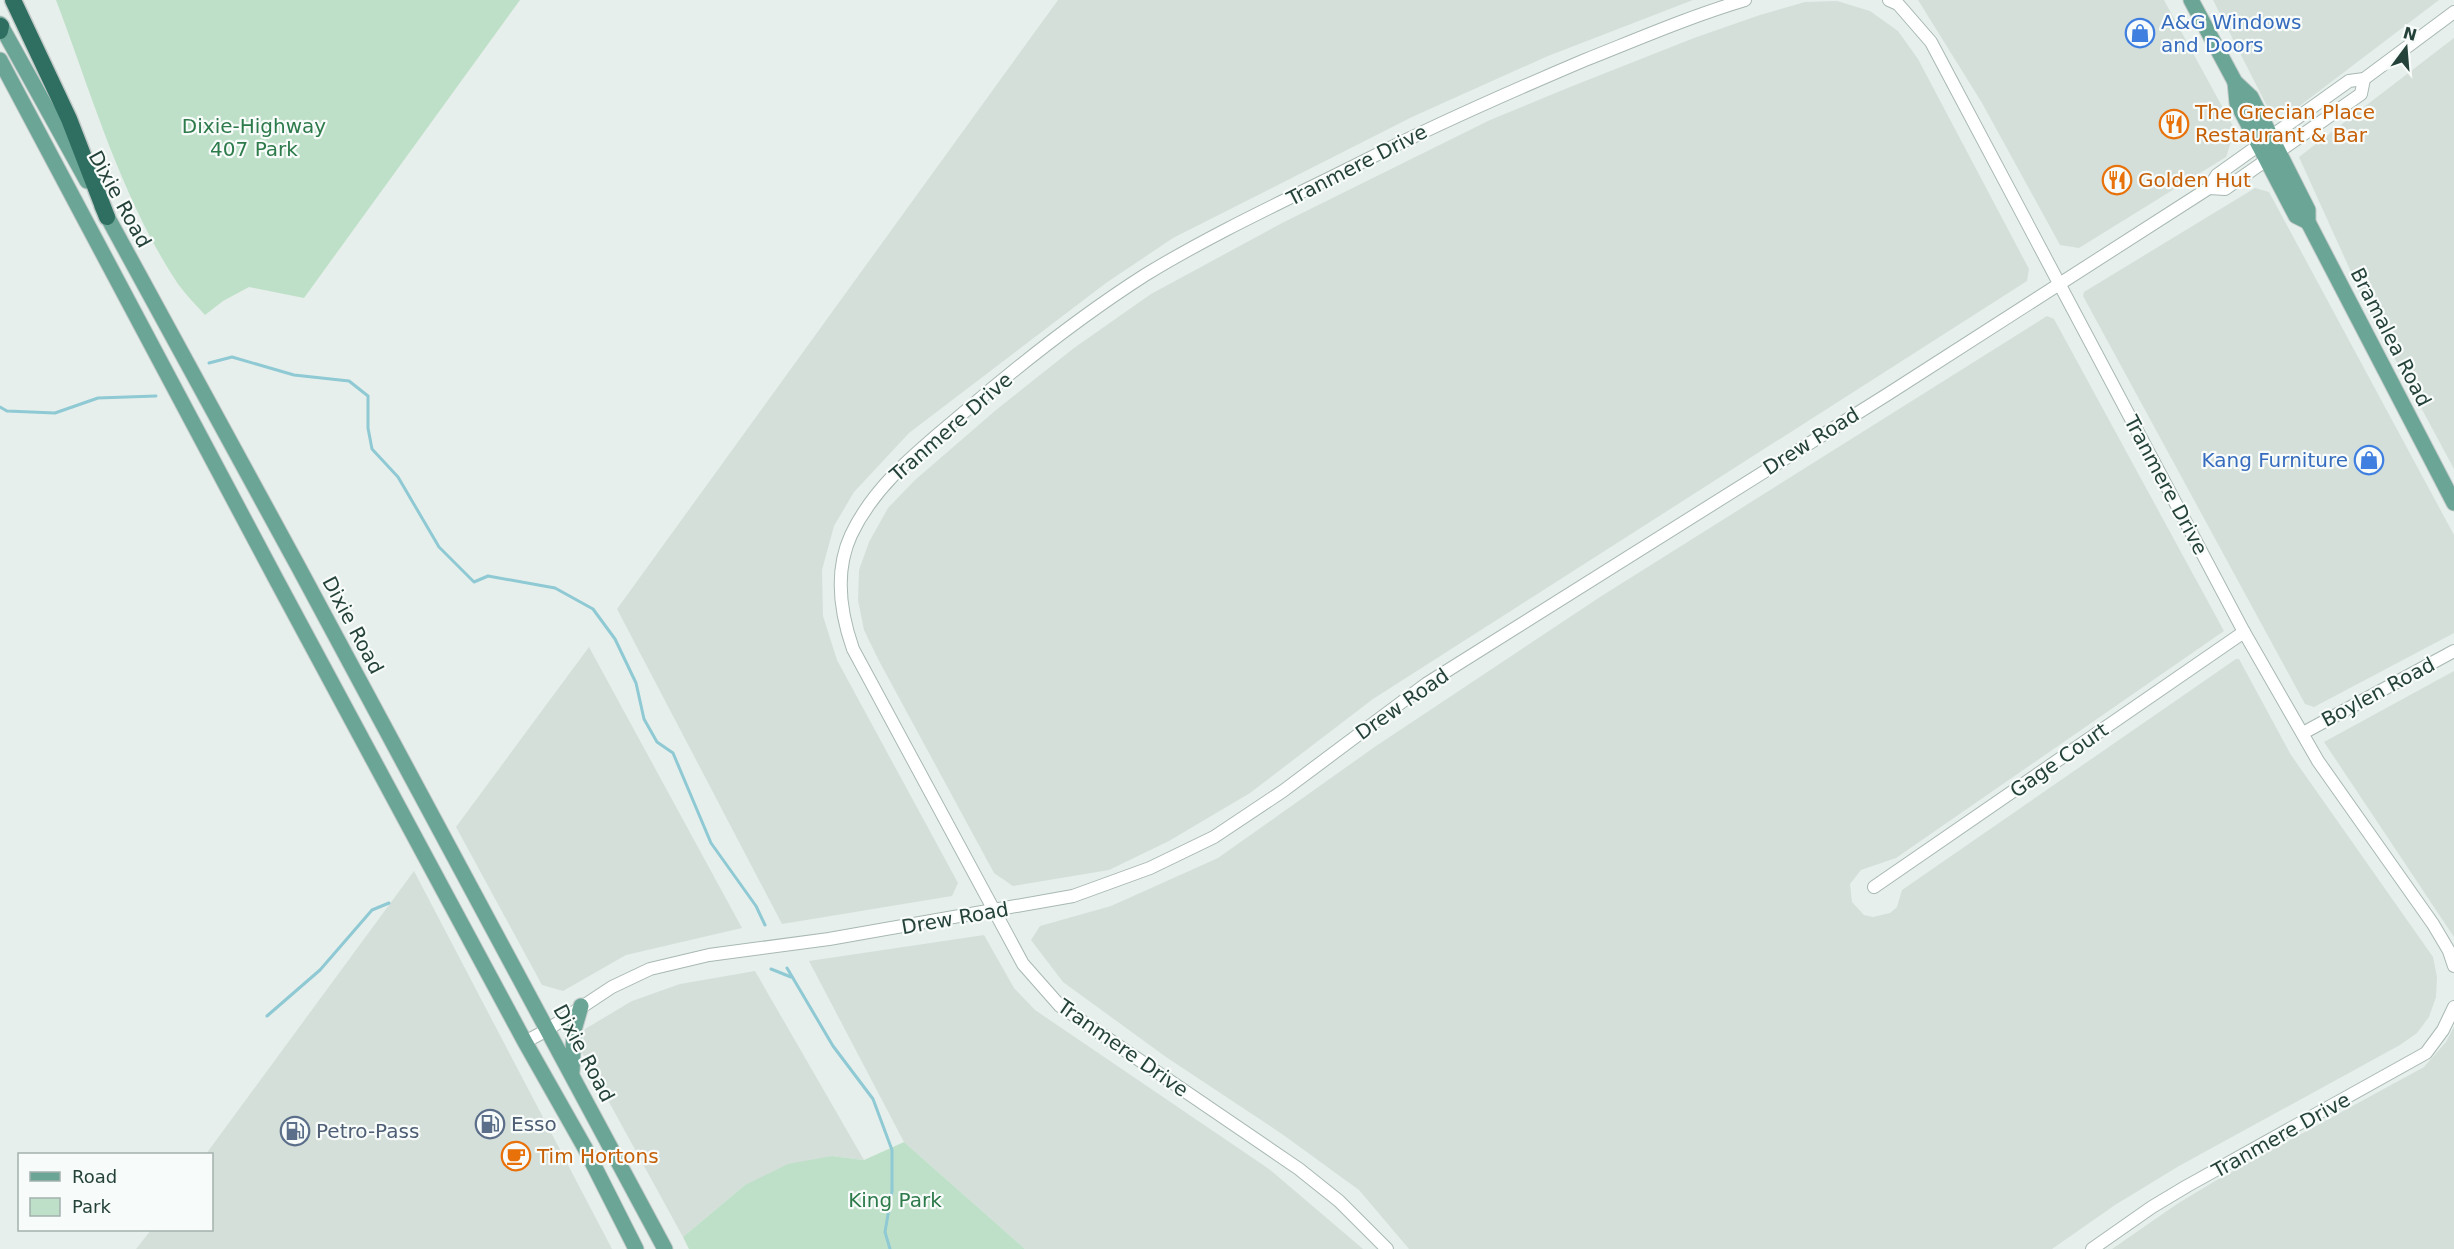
<svg xmlns="http://www.w3.org/2000/svg" width="2454" height="1249" viewBox="0 0 2454 1249" font-family="'DejaVu Sans',sans-serif">
  <style>
    .built { fill: #d4dfda }
    .green { fill: #bfe0c8 }
    .lines { fill: none; stroke-linecap: round; stroke-linejoin: round }
    .stream { stroke: #8ec9d4; stroke-width: 3 }
    .minor-casing { stroke: #a8b8b2; stroke-width: 14 }
    .major-casing { stroke: #c2cac8; stroke-width: 17 }
    .highway-casing { stroke: #c2cac8; stroke-width: 19 }
    .minor { stroke: #fff; stroke-width: 12 }
    .major { stroke: #6aa596; stroke-width: 15 }
    .highway { stroke: #2f6f62; stroke-width: 16 }
    .labels { text-anchor: middle; stroke-width: 4.5; stroke-linejoin: round; paint-order: stroke }
    .shop-label { font-size: 20px; fill: #366cbe; stroke: #f7fbf9; text-anchor: start }
    .food-label { font-size: 20px; fill: #c56008; stroke: #f7fbf9; text-anchor: start }
    .park-label { font-size: 20px; fill: #2d7a4b; stroke: #f7fbf9 }
    .street-label { font-size: 20px; fill: #24423a; stroke: #f7fbf9 }
    .service-label { font-size: 20px; fill: #4e5e75; stroke: #f7fbf9; text-anchor: start }
  </style>
  <rect width="100%" height="100%" fill="#e6efeb"/>
  <g class="built">
    <path d="M1058 0H1693L1548 56 1412 117 1173 238 1106 283 909 433 854 492 834 526 822 570 823 616 837 660 958 883 952 896 782 924 617 609Z"/>
    <path d="M1918 0H2164L2235 130 2226 157 2079 248 2060 245 1982 103Z"/>
    <path d="M2213 0H2439L2289 114 2269 110Z"/>
    <path d="M1837 1 1870 11 1898 31 1918 59 2029 269 2027 281 1373 699 1250 793 1169 841 1109 870 1013 886 994 873 878 659 864 630 858 600 859 570 869 542 888 508 915 480 996 410 1074 348 1151 294 1284 222 1490 120 1570 87 1694 38 1760 15 1805 2Z"/>
    <path d="M2454 38V469L2366 305 2299 157Z"/>
    <path d="M2255 188 2269 192 2454 535V633L2314 707 2305 704 2083 296 2084 292Z"/>
    <path d="M2047 316 2054 319 2224 631 1896 858 1861 870 1850 884 1852 902 1864 915 1873 917 1890 913 1897 907 1902 890 2236 659H2239L2291 755 2433 957 2437 977 2436 997 2429 1017 2417 1033 2400 1045 2179 1166 2115 1205 2052 1249H1409L1359 1190 1282 1134 1166 1057 1063 982 1031 940 1040 926 1111 906 1218 858 1376 746 1600 597Z"/>
    <path d="M589 647 742 928 626 955 563 991 542 985 456 827Z"/>
    <path d="M2454 671V937L2324 742Z"/>
    <path d="M414 871 612 1249H136L151 1230H212V1154H206Z"/>
    <path d="M984 935 1014 988 1035 1010 1269 1169 1363 1249H1025L904 1142 809 961Z"/>
    <path d="M755 971 864 1160 832 1156 745 1185 683 1237 581 1051 585 1029 632 1001 680 984Z"/>
    <path d="M2454 1027V1249H2112L2177 1204 2215 1181 2424 1067 2446 1042Z"/>
  </g>
  <g class="green">
    <path d="M56 0H520L304 298 249 287 223 301 205 315C196 305 186 295 178 284 121 198 92 95 56 0Z"/>
    <path d="M904 1142 1025 1249H689L683 1237 745 1185 788 1164 832 1156 864 1160Z"/>
  </g>
  <g class="lines">
    <g class="stream">
      <path d="M209 363 232 357 294 375 349 381 368 396V428L372 449 398 477 439 547 474 582 488 576 555 588 593 609 615 639 636 683 644 719 657 742 673 753 711 843 756 906 765 925"/>
      <path d="M0 407 7 411 55 413 98 398 156 396"/>
      <path d="M787 968 833 1046 873 1099 892 1150V1191L885 1232 890 1249"/>
      <path d="M771 969 791 977"/>
      <path d="M267 1016 320 970 372 910 389 903"/>
    </g>
    <g class="minor-casing">
      <g id="minor">
        <path d="M1889 0 1898 4 1931 42 2244 632 2318 761 2433 924 2449 951 2454 966"/>
        <path d="M2209 188 2225 189 2361 94 2364 79"/>
        <path d="M2303 733 2454 651"/>
        <path d="M1874 887 2244 632"/>
        <path d="M525 1042 547 1030 612 987 650 969 709 955 829 939 1073 896 1150 868 1214 837 1283 791 1426 684 1888 394 2209 188 2217 175 2349 81 2364 79 2454 12"/>
        <path d="M1387 1249 1339 1201 1299 1169 1060 1006 1023 964 853 649C840 612 834 572 851 535 875 484 920 450 962 414 1020 364 1081 316 1145 275 1217 231 1295 196 1370 158 1441 122 1512 91 1585 60 1638 39 1691 16 1745 0"/>
        <path d="M2092 1249 2152 1207 2187 1186 2426 1053 2443 1030 2454 1007"/>
      </g>
    </g>
    <g class="major-casing">
      <g id="major">
        <path d="M2191 0 2235 82 2251 97 2308 210V222L2454 503"/>
        <path d="M0 24 87 181"/>
        <path d="M0 60 277 581 525 1042 585 1148 636 1249"/>
        <path d="M2235 82 2237 103 2296 216 2308 222"/>
        <path d="M102 207 299 568 665 1249"/>
        <path d="M572 1072 574 1030 581 1006"/>
      </g>
    </g>
    <g class="highway-casing">
      <g id="highway">
        <path d="M13 0 69 119 107 217"/>
        <path d="M0 31 1 26"/>
      </g>
    </g>
    <use href="#minor" class="minor"/>
    <use href="#major" class="major"/>
    <use href="#highway" class="highway"/>
  </g>
  <defs>
    <g id="shop-ring" transform="scale(1.5)"><circle r="9.5" fill="#f7fbf9" stroke="#3f7fe0" stroke-width="1.5"/><path d="M-5-2.5h2.3a2.7 3.5 0 0 1 5.4 0H5L5.5 6h-11ZM-1.5-2.5h3a1.5 2.3 0 0 0-3 0Z" fill="#3f7fe0"/></g>
    <g id="restaurant-ring" transform="scale(1.5)"><circle r="9.5" fill="#f7fbf9" stroke="#e8710a" stroke-width="1.5"/><path d="M-5-6h1v4h1v-4h1v4h1v-4h1v5L-1.5 .5V6h-2V.5L-5-1ZM5-6V6H3V1.5H1.5Q1.5-4 5-6Z" fill="#e8710a"/></g>
    <g id="fuel-ring" transform="scale(1.5)"><circle r="9.5" fill="#f7fbf9" stroke="#5c6f8a" stroke-width="1.5"/><path d="M-5.5-6h7V0h2V4h1.3V-2.5L3-4.5l.8-.8L6-3V5H2.5V1h-1V6h-7ZM-4.2-4.7v3.2H.2V-4.7Z" fill="#5c6f8a"/></g>
    <g id="cafe-ring" transform="scale(1.5)"><circle r="9.5" fill="#f7fbf9" stroke="#e8710a" stroke-width="1.5"/><path d="M-5.5-4.5H6V0H3Q3 3.5 0 3.5H-2.5Q-5.5 3.5-5.5 0ZM3-3.2v2h1.7v-2ZM-6 4.5H4V6H-6Z" fill="#e8710a"/></g>
  </defs>
  <g fill-rule="evenodd">
    <use href="#shop-ring" x="2140" y="33"/>
    <use href="#restaurant-ring" x="2174" y="124"/>
    <use href="#restaurant-ring" x="2117" y="180"/>
    <use href="#shop-ring" x="2369" y="460"/>
    <use href="#fuel-ring" x="490" y="1124"/>
    <use href="#fuel-ring" x="295" y="1131"/>
    <use href="#cafe-ring" x="516" y="1156"/>
  </g>
  <g class="labels">
    <g class="shop-label">
      <text x="2161" y="29">A&amp;G Windows<tspan x="2161" dy="23">and Doors</tspan></text>
      <text x="2348" y="467" text-anchor="end">Kang Furniture</text>
    </g>
    <g class="food-label">
      <text x="2195" y="119">The Grecian Place<tspan x="2195" dy="23">Restaurant &amp; Bar</tspan></text>
      <text x="2138" y="187">Golden Hut</text>
      <text x="537" y="1163">Tim Hortons</text>
    </g>
    <g class="park-label">
      <text x="254" y="133">Dixie-Highway<tspan x="254" dy="23">407 Park</tspan></text>
      <text x="895" y="1207">King Park</text>
    </g>
    <g class="street-label">
      <text transform="translate(1357 165) rotate(-27)" y="7">Tranmere Drive</text>
      <text transform="translate(120 199) rotate(61)" y="7">Dixie Road</text>
      <text transform="translate(2391 337) rotate(63)" y="7">Bramalea Road</text>
      <text transform="translate(951 427) rotate(-41)" y="7">Tranmere Drive</text>
      <text transform="translate(1811 441) rotate(-32)" y="7">Drew Road</text>
      <text transform="translate(2166 485) rotate(62)" y="7">Tranmere Drive</text>
      <text transform="translate(353 625) rotate(62)" y="7">Dixie Road</text>
      <text transform="translate(2378 692) rotate(-28)" y="7">Boylen Road</text>
      <text transform="translate(1402 704) rotate(-35)" y="7">Drew Road</text>
      <text transform="translate(2059 760) rotate(-35)" y="7">Gage Court</text>
      <text transform="translate(955 918) rotate(-10)" y="7">Drew Road</text>
      <text transform="translate(1123 1048) rotate(35)" y="7">Tranmere Drive</text>
      <text transform="translate(584 1053) rotate(62)" y="7">Dixie Road</text>
      <text transform="translate(2281 1135) rotate(-29)" y="7">Tranmere Drive</text>
    </g>
    <g class="service-label">
      <text x="511" y="1131">Esso</text>
      <text x="316" y="1138">Petro-Pass</text>
    </g>
  </g>
  <rect x="18" y="1153" width="195" height="78" fill="#f7fbf9" stroke="#a3b1ad" stroke-width="1.5"/>
  <rect x="30" y="1172" width="30" height="9" fill="#6aa596" stroke="#a3b1ad" stroke-width="1.5"/>
  <text x="72" y="1183" font-size="18" fill="#24423a">Road</text>
  <rect x="30" y="1198" width="30" height="18" fill="#bfe0c8" stroke="#a3b1ad" stroke-width="1.5"/>
  <text x="72" y="1213" font-size="18" fill="#24423a">Park</text>
  <g transform="translate(2406 48) rotate(16)" stroke="#f7fbf9" stroke-width="4.5" paint-order="stroke">
  <path d="M0-4.5L10 22L0 15L-10 22Z" fill="#24423a"/>
  <text y="-9" font-size="16" font-weight="bold" text-anchor="middle" fill="#24423a">N</text>
  </g>
</svg>
